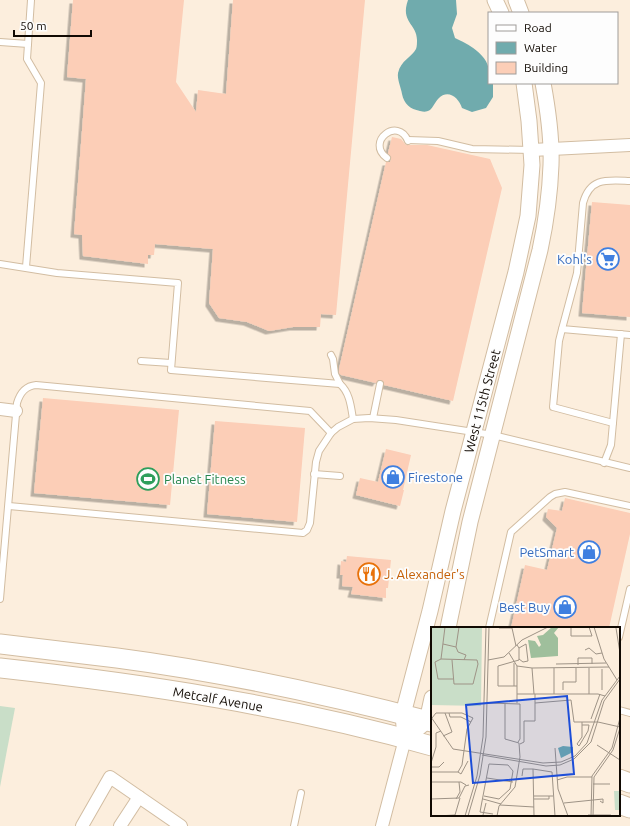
<svg xmlns="http://www.w3.org/2000/svg" width="630" height="826" viewBox="0 0 630 826" font-family="Ubuntu,sans-serif">
  <style>
    .green { fill: #c9dec8 }
    .water { fill: #70abad }
    .building { fill: #fcceb7; filter: url(#shadow) }
    .lines { fill: none; stroke-linecap: round; stroke-linejoin: round }
    .service-casing { stroke: #d2bda2; stroke-width: 8 }
    .minor-casing { stroke: #d2bda2; stroke-width: 14 }
    .tertiary-casing { stroke: #d2bda2; stroke-width: 17 }
    .primary-casing { stroke: #d2bda2; stroke-width: 21 }
    .service { stroke: #fff; stroke-width: 6 }
    .minor { stroke: #fff; stroke-width: 12 }
    .tertiary { stroke: #fff; stroke-width: 15 }
    .primary { stroke: #fff; stroke-width: 19 }
    .labels { text-anchor: middle; stroke-width: 3.5; stroke-linejoin: round; paint-order: stroke }
    .shop-label { font-size: 13px; fill: #366cbe; stroke: #fdfdfd; text-anchor: end }
    .street-label { font-size: 13px; fill: #110a03; stroke: #fdfdfd }
    .leisure-label { font-size: 13px; fill: #27864d; stroke: #fdfdfd; text-anchor: start }
    .food-label { font-size: 13px; fill: #c56008; stroke: #fdfdfd; text-anchor: start }
    .inset-road { fill: none; stroke: #9e9386; stroke-width: 1 }
    .view { fill: #1d4ed8; fill-opacity: 0.15; stroke: #1d4ed8; stroke-width: 2 }
    .inset-edge { fill: none; stroke: #110a03; stroke-width: 2 }
  </style>
  <defs>
    <filter id="shadow"><feDropShadow dx="-3.5" dy="3.5" stdDeviation="0" flood-color="#0004"/></filter>
  </defs>
  <rect width="100%" height="100%" fill="#fceedd"/>
  <path class="green" d="M0 706 15 708 0 787Z"/>
  <path class="water" d="M408 0H456L457 14 452 28 455 38C468 44 487 54 489 70 490 74 489 79 489 83H493V97L486 108 472 112 462 108C459 98 448 88 438 99 432 106 432 114 420 111 410 109 404 104 402 94 401 88 397 79 398 73 401 60 412 57 416 49 417 47 417 42 417 40 417 24 400 22 408 0Z"/>
  <g class="building">
    <path d="M73 0H184L176 82 196 112 198 90 226 94 233 0H365L336 315 321 314 320 327H293L269 331 247 322 219 318 209 303 213 249 155 244 154 255H148V264L83 256 82 235 74 234 86 79 67 77Z"/>
    <path d="M392 137 401 139 406 145H427L490 159 502 188 453 401 384 385V382L381 380H378L376 383 341 375 339 373V369L386 162H390L391 159 388 153Z"/>
    <path d="M592 202 630 205V317L582 313Z"/>
    <path d="M43 398 179 410 170 505 34 493Z"/>
    <path d="M215 421 305 428 297 522 207 514Z"/>
    <path d="M386 449 411 455 403 490H404L400 506 356 495 360 478 378 482Z"/>
    <path d="M565 498 630 513V534L609 628H511L525 565 547 570 557 528 546 517 548 509 562 511Z"/>
    <path d="M347 556 391 560 388 588H386V598L351 594 353 587 342 586 343 575H340L341 561 346 562Z"/>
  </g>
  <g class="lines">
    <g class="service-casing">
      <g id="service">
        <path d="M0 42 28 44"/>
        <path d="M408 140 438 141 472 149 532 150"/>
        <path d="M387 158C365 142 398 116 408 141"/>
        <path d="M630 181C607 180 590 177 583 203L577 273 562 329 630 335"/>
        <path d="M0 264 57 273 178 283 171 370 340 384C350 393 351 407 353 419"/>
        <path d="M26 267 41 83 27 59 31 0"/>
        <path d="M562 329 559 341 553 407 613 423"/>
        <path d="M331 355 333 359 335 374 340 384"/>
        <path d="M141 361 171 363"/>
        <path d="M373 418 380 384"/>
        <path d="M604 463 611 445 621 334"/>
        <path d="M314 474 340 476"/>
        <path d="M9 506 303 533 307 530 310 523 316 462 319 451 331 433 338 427 353 419 369 418 396 420 493 435 630 468"/>
        <path d="M0 599 17 403C20 393 25 386 36 385L310 411 331 433"/>
        <path d="M489 628 511 532 550 497 555 494 565 492 630 506"/>
        <path d="M619 637 630 589"/>
        <path d="M619 710 630 713"/>
        <path d="M294 826 301 793"/>
      </g>
    </g>
    <g class="minor-casing">
      <g id="minor">
        <path d="M532 150 630 145"/>
        <path d="M0 409 16 411"/>
        <path d="M82 826 110 777 181 826"/>
        <path d="M120 826 139 797"/>
        <path d="M382 826 405 739"/>
      </g>
    </g>
    <g class="tertiary-casing">
      <g id="tertiary">
        <path d="M495 0 501 13"/>
        <path d="M516 0 521 13"/>
        <path d="M448 628 470 522 540 250C546 222 550 194 551 165 552 138 548 110 543 83"/>
        <path d="M405 739 403 714 430 611 453 511 516 272 528 216 532 165 529 121 524 83"/>
        <path d="M405 739 427 721 432 698"/>
      </g>
    </g>
    <g class="primary-casing">
      <g id="primary">
        <path d="M0 644C39 649 78 653 117 658 223 672 329 695 432 722"/>
        <path d="M0 668C145 684 291 706 432 746"/>
        <path d="M619 779 630 783"/>
        <path d="M619 804 630 808"/>
      </g>
    </g>
    <use href="#service" class="service"/>
    <use href="#minor" class="minor"/>
    <use href="#tertiary" class="tertiary"/>
    <use href="#primary" class="primary"/>
  </g>
  <defs>
    <g id="supermarket-ring" transform="scale(1.15)"><circle r="9.5" fill="#fdfdfd" stroke="#3f7fe0" stroke-width="1.5"/><path d="M-6-5.5h2.5l.6 2H6L4.5 2H-2.5L-4.4-4H-6ZM-1.5 3.2a1.3 1.3 0 1 0 .1 0ZM3 3.2a1.3 1.3 0 1 0 .1 0Z" fill="#3f7fe0"/></g>
    <g id="shop-ring" transform="scale(1.15)"><circle r="9.5" fill="#fdfdfd" stroke="#3f7fe0" stroke-width="1.5"/><path d="M-5-2.5h2.3a2.7 3.5 0 0 1 5.4 0H5L5.5 6h-11ZM-1.5-2.5h3a1.5 2.3 0 0 0-3 0Z" fill="#3f7fe0"/></g>
    <g id="stadium-ring" transform="scale(1.15)"><circle r="9.5" fill="#fdfdfd" stroke="#2e9e5b" stroke-width="1.5"/><path d="M0-5a6.5 5 0 1 0 0 10a6.5 5 0 1 0 0-10ZM-3.5-1.8h7v3.6h-7Z" fill="#2e9e5b"/></g>
    <g id="restaurant-ring" transform="scale(1.15)"><circle r="9.5" fill="#fdfdfd" stroke="#e8710a" stroke-width="1.5"/><path d="M-5-6h1v4h1v-4h1v4h1v-4h1v5L-1.5 .5V6h-2V.5L-5-1ZM5-6V6H3V1.5H1.5Q1.5-4 5-6Z" fill="#e8710a"/></g>
  </defs>
  <g fill-rule="evenodd">
    <use href="#supermarket-ring" x="608" y="259"/>
    <use href="#shop-ring" x="393" y="477"/>
    <use href="#stadium-ring" x="148" y="479"/>
    <use href="#shop-ring" x="589" y="552"/>
    <use href="#restaurant-ring" x="369" y="574"/>
    <use href="#shop-ring" x="565" y="607"/>
  </g>
  <g class="labels">
    <g class="shop-label">
      <text x="592" y="264">Kohl's</text>
      <text x="408" y="482" text-anchor="start">Firestone</text>
      <text x="574" y="557">PetSmart</text>
      <text x="550" y="612">Best Buy</text>
    </g>
    <g class="street-label">
      <text transform="translate(482 401) rotate(-75)" y="5">West 115th Street</text>
      <text transform="translate(218 699) rotate(10)" y="5">Metcalf Avenue</text>
    </g>
    <g class="leisure-label">
      <text x="164" y="484">Planet Fitness</text>
    </g>
    <g class="food-label">
      <text x="384" y="579">J. Alexander's</text>
    </g>
  </g>
  <g transform="translate(431 627)">
    <rect width="189" height="189" fill="#fceedd"/>
    <path d="M1 0H51L50 79 0 78ZM183 164H189V183H184Z" fill="#c9dec8"/>
    <path d="M121 0H128L123 6 127 11V29L100 31 97 13 104 14 108 20 110 18 106 9 112 8Z" fill="#9fbf9c"/>
    <path d="M132 119 142 120V125L130 131 127 121Z" fill="#70abad"/>
    <path class="inset-road" d="M14 0 10 32 46 33 47 37 42 57H23L21 33M28 0 25 20 27 25 35 28 33 33M140 0V9H161L158 0M163 0 173 32 186 53M68 1H81L85 19M185 1 189 26M12 17 25 20M86 18 88 21V33L67 39V59H86M154 23 158 21 165 27 171 26M78 26 86 39V76M10 32 4 35 7 52H22M88 32 92 35 97 34 95 17 88 21M57 33 73 30 91 13 117 0M125 37 175 36M147 38V31H161V37M86 39 101 41 178 40M101 41 103 67M123 41V67M158 41V67M83 59V36M132 63V55H145V41M171 63V42M86 67H167L174 69M57 76 89 77V112L87 115M104 76 140 73 143 95H167L189 100M18 86 19 90H30L40 95M0 90 22 122 112 136 130 135 144 129 156 116 171 73 189 49M160 92 169 67M151 98H158L157 104 148 119 146 117 151 110V95M12 109 21 105 14 86M89 117 93 115V94H104V67M166 118 189 133M124 121 127 162 137 189M51 128 115 139 129 138 143 132 160 115 173 74 189 52M0 136 5 120V106L10 104M0 140H8L13 135M0 145H27L31 138 36 102 42 91 31 86H5L1 91M27 145 30 147 37 134M91 149 92 142H102M56 151 82 155M126 153 136 150H161M0 155H30L35 158M162 157H179M53 169 68 172 79 162 82 144 77 138 58 137 49 185 62 187M103 169H122M0 172 28 171 34 159 38 158M25 172 29 165 28 155M52 172 70 177M103 172H118V169M133 176 172 172V176L169 174M69 178 103 180M52 188 55 176M157 188H180M6 189 24 188 29 171M34 189 46 149 52 110 55 0M37 189 49 148 55 110 58 0M66 189 68 179 84 160 89 130 88 116 74 112V76M103 189 102 142 121 145 124 189M160 189 161 149 181 121 189 91M162 189 163 150 182 123 189 101"/>
    <path class="view" d="M136 69 143 147 42 156 35 78Z"/>
    <rect width="189" height="189" class="inset-edge"/>
  </g>
  <rect x="488" y="12" width="130" height="72" fill="#fdfdfd" stroke="#9f9c99"/>
  <rect x="496" y="25" width="20" height="6" fill="#ffffff" stroke="#9f9c99"/>
  <text x="524" y="32" font-size="12" fill="#110a03">Road</text>
  <rect x="496" y="42" width="20" height="12" fill="#70abad" stroke="#9f9c99"/>
  <text x="524" y="52" font-size="12" fill="#110a03">Water</text>
  <rect x="496" y="62" width="20" height="12" fill="#fcceb7" stroke="#9f9c99"/>
  <text x="524" y="72" font-size="12" fill="#110a03">Building</text>
  <path d="M14 30v6h77v-6" fill="none" stroke="#110a03" stroke-width="2"/>
  <text x="20" y="30" font-size="12" fill="#110a03" stroke="#fdfdfd" stroke-width="3" paint-order="stroke">50 m</text>
</svg>
